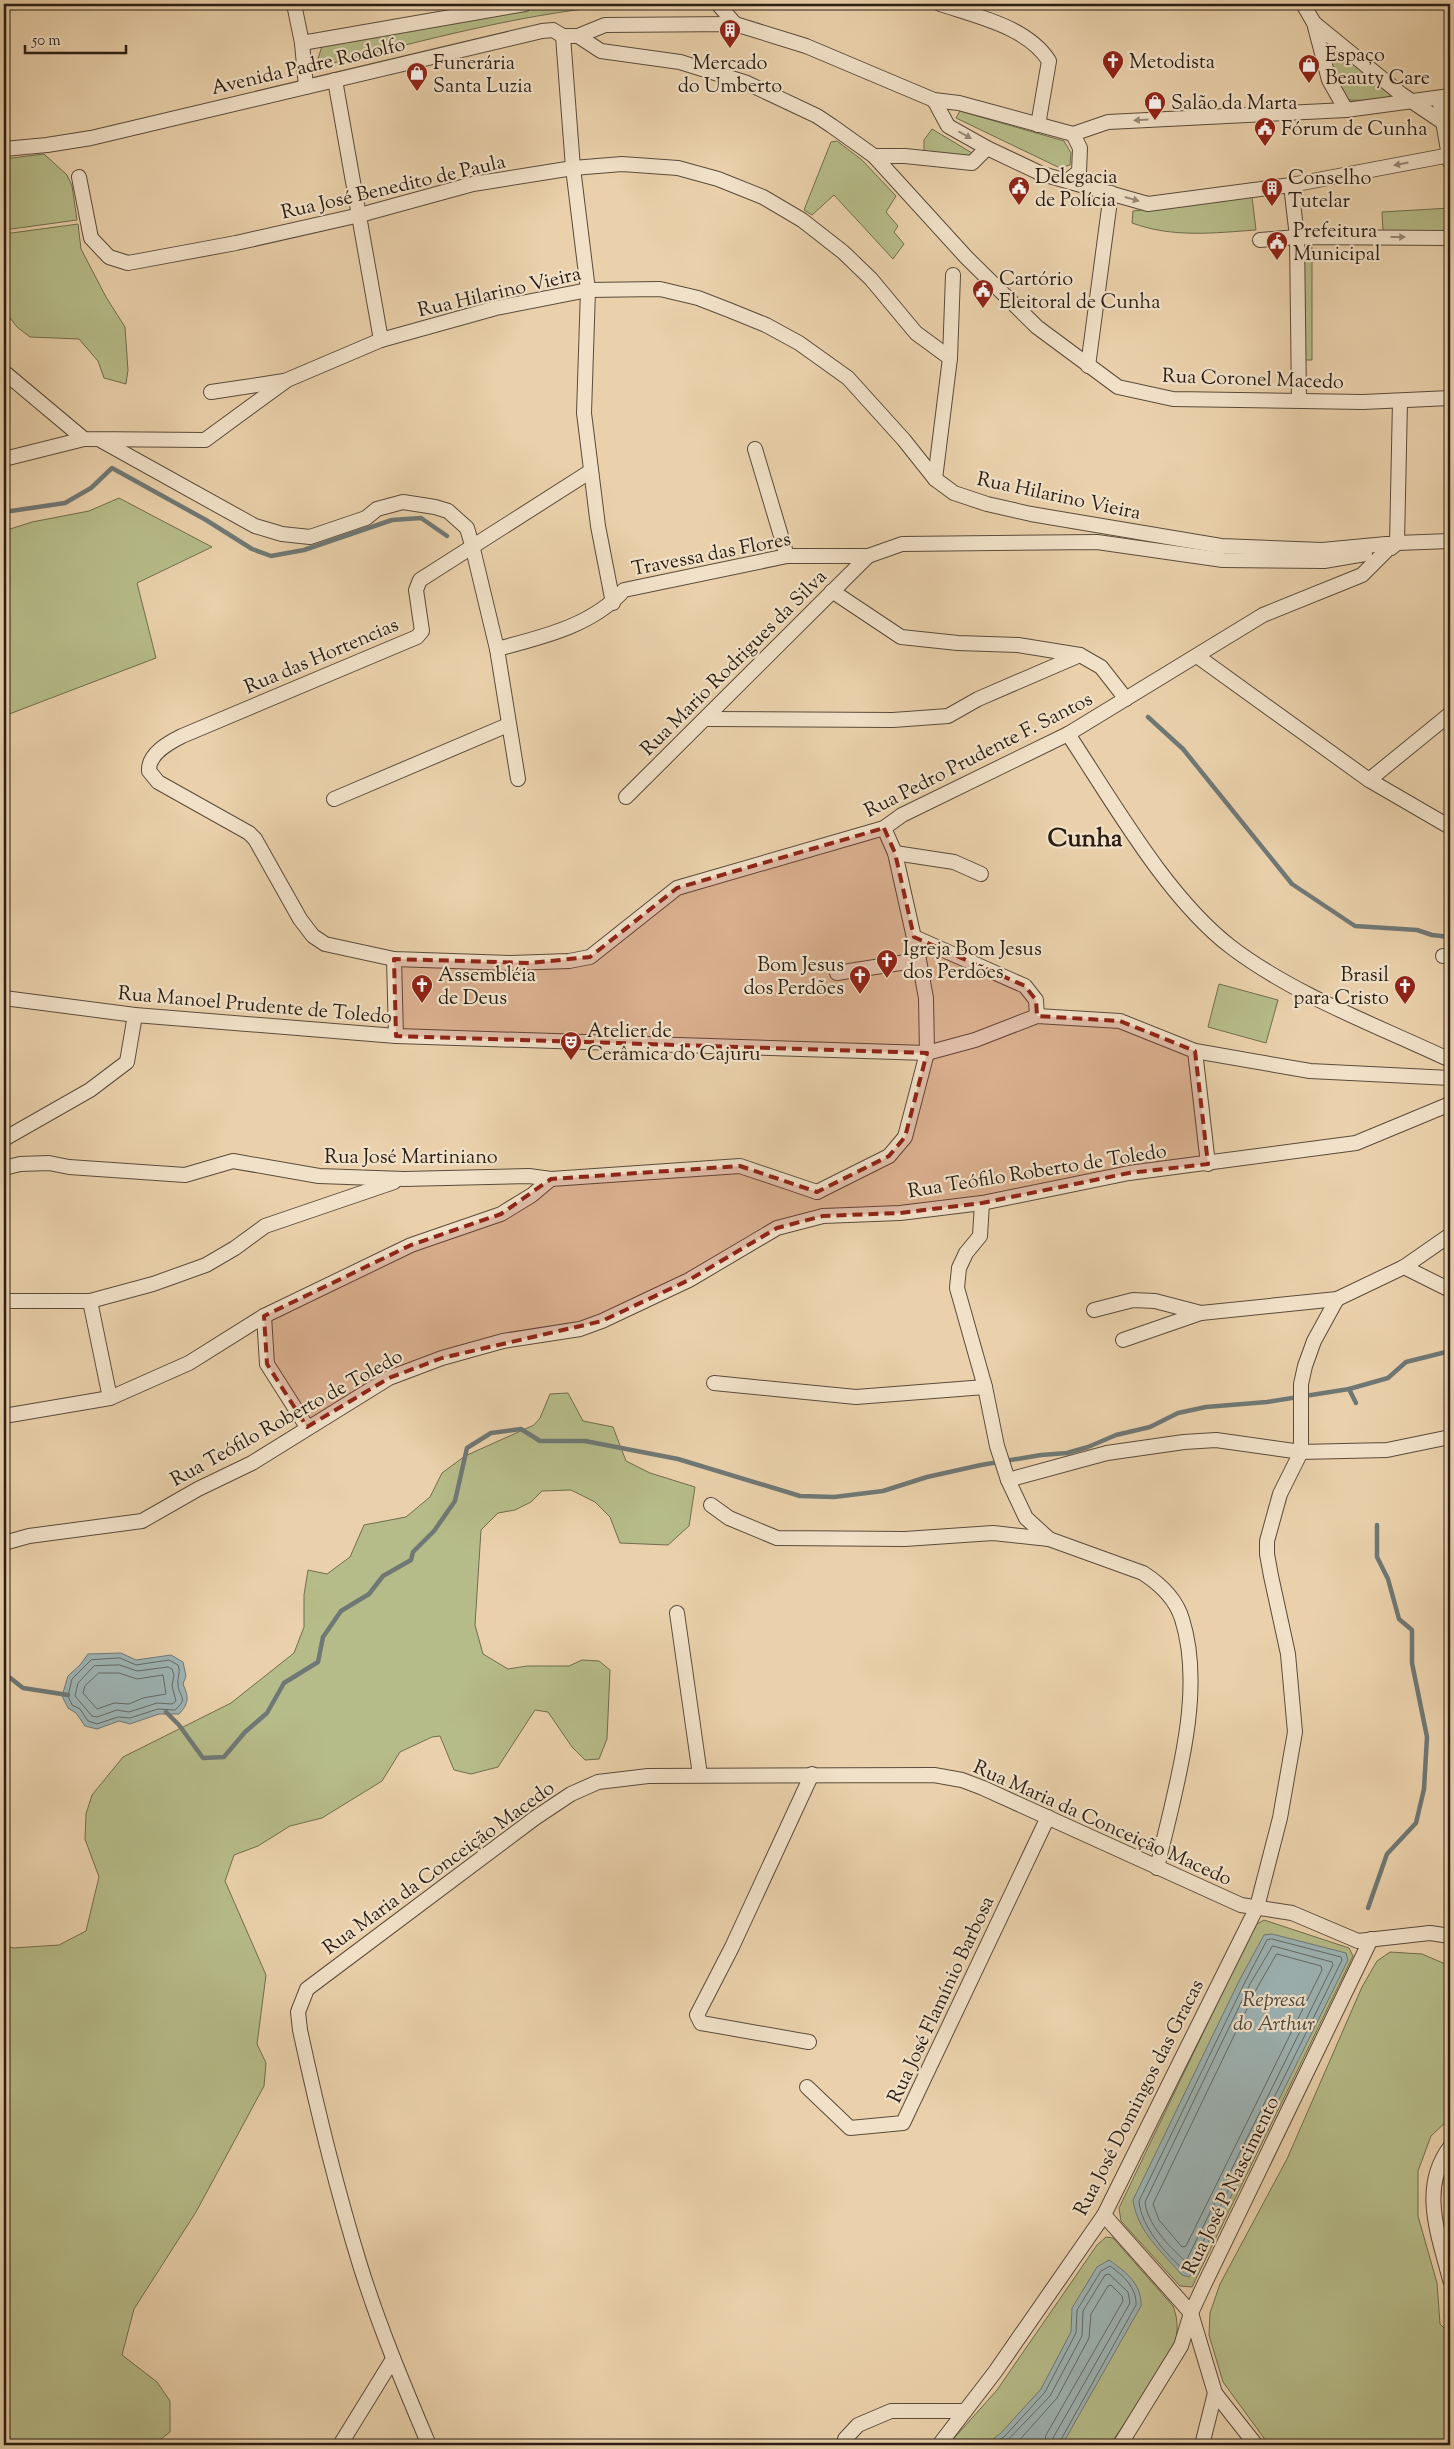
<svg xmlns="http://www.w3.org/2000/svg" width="1454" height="2449" viewBox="0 0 1454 2449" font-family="'Sorts Mill Goudy',serif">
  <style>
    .green { fill: #b6bc89; stroke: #706d4e }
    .water { fill: #9db4b5; stroke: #6f7875 }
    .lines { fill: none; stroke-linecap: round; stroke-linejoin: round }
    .shore { stroke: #646964; stroke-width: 1 }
    .stream { stroke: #6f7875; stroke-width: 4.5 }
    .minor-casing { stroke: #5a4b3a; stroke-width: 16 }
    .minor { stroke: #f1e1c8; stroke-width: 14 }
    .oneway { fill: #978977 }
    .marked { fill: #8f2418; fill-opacity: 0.2; stroke: #8f2418; stroke-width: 4; stroke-dasharray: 10 6; stroke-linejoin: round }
    .labels { text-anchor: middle; stroke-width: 4.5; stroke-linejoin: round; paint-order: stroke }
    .poi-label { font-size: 20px; fill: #2a1e14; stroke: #f1e1c8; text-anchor: start }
    .street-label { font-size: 20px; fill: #2a1e14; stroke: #f1e1c8 }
    .water-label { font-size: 21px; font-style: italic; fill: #4c4b44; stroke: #f1e1c8 }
    .district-label { font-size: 25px; font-weight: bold; fill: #2a1e14; stroke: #f1e1c8 }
  </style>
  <rect width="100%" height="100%" fill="#ead1ab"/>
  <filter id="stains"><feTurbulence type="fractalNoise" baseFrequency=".004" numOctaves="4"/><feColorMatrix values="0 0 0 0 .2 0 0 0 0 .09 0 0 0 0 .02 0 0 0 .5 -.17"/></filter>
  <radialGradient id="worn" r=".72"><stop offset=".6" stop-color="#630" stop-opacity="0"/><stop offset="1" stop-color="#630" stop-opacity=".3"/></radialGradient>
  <g class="green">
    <path d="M558 4H634C529 11 427 40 325 65L318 59 322 46Z"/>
    <path d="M1328 43 1390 94V98L1386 101 1349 100 1344 97 1327 58 1326 45Z"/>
    <path d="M960 111 1064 141 1071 153 1070 165 1060 168 956 118Z"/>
    <path d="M932 129 972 153 971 157 924 153V140Z"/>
    <path d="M837 141 862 160 896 196 886 212 898 226 894 232 904 244 893 259 834 195 812 215 804 210 831 142Z"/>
    <path d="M44 154 67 175 72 186 77 220 4 230V159Z"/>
    <path d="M1252 197 1256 230C1213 233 1173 238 1132 223L1133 211Z"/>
    <path d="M1450 208V232H1383L1382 212Z"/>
    <path d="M78 224 81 249 106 297 125 327 128 370 126 384 104 378 98 361 79 339 30 337 17 327 4 310V234Z"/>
    <path d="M1301 247H1312V360H1302Z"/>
    <path d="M119 498 212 547 137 583 156 658 4 716V531L32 522 89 511Z"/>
    <path d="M1219 984 1278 1000 1266 1043 1208 1027Z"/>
    <path d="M568 1393 583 1421 613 1427 626 1461 650 1473 695 1487 689 1526 668 1545 620 1543 610 1517 595 1502 571 1490 542 1491 531 1502 515 1510 498 1513 481 1530 475 1625 483 1654 508 1669 527 1666H569L582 1660 599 1661 610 1670 607 1739 599 1759 585 1760 572 1747 548 1712 535 1710 498 1767 471 1774 454 1770 440 1736 432 1737 400 1752 382 1781 322 1818 290 1826 258 1846 234 1855 225 1881 266 1975 257 2044 266 2063 264 2086 196 2212 134 2309 122 2355 157 2382 170 2401V2432L153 2445H4V1945L13 1948 59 1945 86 1931 99 1877 85 1839 86 1814 92 1795 123 1757 231 1703 294 1653 304 1627V1595L308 1570 327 1574 350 1557 364 1525 406 1517 430 1497 442 1473 465 1456 534 1425 540 1418 550 1394Z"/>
    <path d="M1264 1920 1349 1948 1353 1956 1192 2287 1180 2286 1121 2221 1119 2208 1255 1925Z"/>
    <path d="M1390 1952 1422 1954 1450 1966V2118L1431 2136 1418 2171V2216L1437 2283 1440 2324 1450 2334V2445H1269L1223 2382 1209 2335 1210 2313 1220 2284 1287 2159 1362 1987 1377 1961Z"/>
    <path d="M1106 2237 1113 2238 1173 2306C1179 2321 1178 2335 1173 2351L1110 2445H948L997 2390 1097 2245Z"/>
  </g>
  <g class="water">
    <path d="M121 1653 136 1660 171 1655 183 1662 186 1676 183 1684C189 1698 189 1703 179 1714H159L130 1724 119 1721 97 1729 85 1726 76 1713 68 1708 62 1696 68 1676 80 1665 88 1654Z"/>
    <path d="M1272 1934 1346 1953 1348 1960 1194 2271 1189 2277 1182 2275C1162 2252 1137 2231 1133 2200L1240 1979 1264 1935Z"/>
    <path d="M1109 2260C1126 2272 1142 2284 1141 2306L1062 2445H985L1001 2433 1041 2389 1071 2332 1072 2308 1097 2267Z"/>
  </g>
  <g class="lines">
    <g class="shore">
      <path d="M120 1658 136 1665 169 1660 178 1665C181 1673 177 1677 178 1685 179 1697 189 1698 175 1710L158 1709 130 1718 118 1717 97 1724 88 1721 80 1709 72 1705 68 1696 72 1679 91 1660Z"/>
      <path d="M120 1665 137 1671 168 1667 172 1669 174 1675 172 1686 176 1701 172 1704 157 1703 129 1712 117 1710 97 1717 92 1716 75 1696 78 1683 94 1666Z"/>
      <path d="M99 1673H119L137 1679 163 1675 166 1694 143 1698 129 1704 114 1703 97 1709 83 1693 85 1686Z"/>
      <path d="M1272 1939 1341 1957 1342 1960 1190 2268 1185 2271C1166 2254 1141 2227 1139 2201L1245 1982 1267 1940Z"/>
      <path d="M1273 1946 1332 1962 1333 1965 1187 2259 1184 2260C1169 2246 1147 2224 1145 2202L1250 1984Z"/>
      <path d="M1277 1954 1321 1966 1322 1970 1186 2246 1182 2247 1159 2220 1153 2204 1257 1988Z"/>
      <path d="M992 2445 1005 2436 1045 2392 1076 2333 1077 2310 1101 2271 1110 2266C1123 2275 1137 2288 1136 2305L1058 2445"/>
      <path d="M1003 2445 1050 2396 1082 2336 1083 2311 1105 2275 1109 2274 1128 2292 1130 2303 1053 2438 1052 2445"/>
      <path d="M1015 2445 1057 2398 1089 2338 1091 2314 1108 2286 1111 2285 1122 2296 1123 2301 1046 2435 1044 2445"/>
    </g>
    <g class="stream">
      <path d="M4 512 65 503 91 488 112 468 206 520 252 549 271 556 304 550 392 520 421 518 447 536"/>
      <path d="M1148 717 1183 749 1292 884 1355 926 1417 930 1432 935 1450 937"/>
      <path d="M1349 1389 1356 1403"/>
      <path d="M4 1673 23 1688 68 1695"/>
      <path d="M166 1712 179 1725 203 1758 224 1757 245 1732 267 1713 284 1683 318 1662 323 1637 341 1611 369 1594 383 1576 411 1560 413 1552 434 1531 455 1501 467 1448 491 1433 521 1429 540 1441H585L678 1459 800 1496 834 1497 883 1491 927 1477 981 1465 1041 1455 1067 1453 1088 1447 1116 1435 1150 1427 1178 1413 1206 1407 1267 1402 1349 1389 1388 1378 1406 1362 1450 1351"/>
      <path d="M1368 1908 1387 1854 1416 1823 1424 1789 1427 1737 1412 1663V1630L1399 1619 1388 1579 1377 1557V1525"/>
    </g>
    <g class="minor-casing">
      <g id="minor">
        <path d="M294 4 302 43 306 87"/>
        <path d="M718 4 735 24"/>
        <path d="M940 4C976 16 1028 27 1049 61L1038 125"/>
        <path d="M1303 4 1314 23 1329 80 1346 110"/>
        <path d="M1314 23 1401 94 1444 123"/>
        <path d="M563 36 573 168 588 290 584 413 598 526 613 603"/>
        <path d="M578 36 601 51 680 62 747 83 817 116 832 126 874 156 966 257 1037 327 1118 387 1173 399 1363 402 1450 398"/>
        <path d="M302 43 525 4"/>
        <path d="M335 80 381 340"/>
        <path d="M1439 98 1450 162"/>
        <path d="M934 100 948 126 987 148 1042 174 1148 204 1291 185 1450 155"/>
        <path d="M1073 134 1108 122 1346 110 1450 96"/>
        <path d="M4 149 47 145 91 138 542 31 553 30 563 36H578L605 25 735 24 806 46 934 100 959 103 1073 134"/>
        <path d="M874 156H905L972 163 987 148"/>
        <path d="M79 177 91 238 109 257 128 263 236 243 360 215 473 184 573 168 622 164 678 168 718 179 763 197 802 220 843 252 871 279 916 333 950 358"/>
        <path d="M1068 180 1079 172 1080 148 1073 134"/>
        <path d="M1291 185 1297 237 1299 400"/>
        <path d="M1260 240 1297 237 1450 238"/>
        <path d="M1088 366 1111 193"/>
        <path d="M4 372 84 439 205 440 287 380 381 340 496 308 588 290 660 289 698 298 729 310 766 325 799 343 848 378 904 440 935 479 954 493 987 504 1031 514 1221 546 1322 550 1397 543 1400 401"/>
        <path d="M211 392 284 381"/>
        <path d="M102 441 255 526 282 534 310 537 366 518 377 509 403 502 435 507 448 511 467 528 472 545 497 649 518 779"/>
        <path d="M755 449 787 556"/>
        <path d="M4 459 84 439"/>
        <path d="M591 471 420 580 416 590 422 631 417 637 182 736C168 743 148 754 149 771L158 782 249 833 255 839 300 919 313 936 325 944 394 959 510 963 569 961 590 957 677 888 884 828 902 815 1068 734 1263 615 1362 575 1386 551"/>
        <path d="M935 479 950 358 953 275"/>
        <path d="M1391 548 1397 543 1450 541"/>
        <path d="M832 591 901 637 958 643 1018 645 1080 655 1101 667 1126 699"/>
        <path d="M497 649C542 637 592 626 624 590L787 556H868L902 544 1097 542 1223 560 1324 561 1365 554"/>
        <path d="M1197 656 1369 780 1450 827"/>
        <path d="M705 719 893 720 948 716 978 699 1080 655"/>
        <path d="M1068 734C1113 802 1167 898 1231 947 1294 995 1378 1026 1450 1060"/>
        <path d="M1369 780 1450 714"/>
        <path d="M626 797 868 556"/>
        <path d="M334 799 508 725"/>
        <path d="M895 853 954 862 981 874"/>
        <path d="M914 937 1025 986 1036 1000 1037 1016"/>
        <path d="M1443 956H1450"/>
        <path d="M394 959 396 1036"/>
        <path d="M837 973 919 960"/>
        <path d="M4 998 135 1015 396 1036 927 1053 975 1040 1037 1016 1120 1021 1195 1051 1310 1071 1450 1078"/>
        <path d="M1195 1051 1208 1164"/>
        <path d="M4 1139 90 1090 127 1062 135 1015"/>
        <path d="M4 1168 20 1164 49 1163 69 1167 185 1175 233 1161 319 1176 404 1179 529 1176 551 1179 740 1166 817 1192"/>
        <path d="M817 1192 889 1156 905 1137 927 1053 926 998 919 960 895 853 884 828"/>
        <path d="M982 1203 980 1236 966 1253 959 1268 957 1288 985 1387 997 1446 1008 1480 1026 1518 1049 1539 1143 1573C1160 1584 1176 1599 1182 1619 1206 1694 1174 1793 1157 1868"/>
        <path d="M1404 1267 1450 1290"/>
        <path d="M4 1301H90L153 1284 206 1265 235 1248 265 1226 394 1182"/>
        <path d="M90 1301 110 1398"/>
        <path d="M1094 1310 1133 1300 1155 1301 1201 1313 1337 1299 1404 1267 1450 1235"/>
        <path d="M264 1316 267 1364 307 1427"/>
        <path d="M1123 1340 1201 1313"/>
        <path d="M714 1383 856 1397 985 1387"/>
        <path d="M4 1416 110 1398 189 1363 264 1316 411 1245 501 1214 532 1195 551 1179"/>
        <path d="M1008 1480 1107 1453 1184 1442 1216 1440 1301 1452 1387 1450 1450 1437"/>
        <path d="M711 1505 729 1518 777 1538 905 1539 993 1533 1049 1539"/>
        <path d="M4 1543 29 1536 142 1521 198 1489 252 1463 389 1378 442 1358 503 1341 580 1329 602 1321 689 1280 777 1228 823 1216 900 1213 982 1203 1129 1173 1356 1143 1450 1104"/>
        <path d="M677 1613 700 1775"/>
        <path d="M809 2042 701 2023 697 2015 732 1947 812 1774"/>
        <path d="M807 2087 850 2128 903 2123 1048 1817"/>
        <path d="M1450 2147C1419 2188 1439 2236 1450 2280"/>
        <path d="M1104 2215 1191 2313 1215 2393 1202 2445"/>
        <path d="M1215 2393 1256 2445"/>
        <path d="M340 2445 393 2359"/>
        <path d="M429 2445C404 2386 379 2326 360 2265 336 2187 317 2109 300 2030L298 2012 307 1989 535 1818 571 1794 598 1782 648 1776 934 1775 962 1780 983 1788 1241 1905 1292 1913 1358 1941 1430 1933 1450 1936"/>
        <path d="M845 2445V2439L858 2425 891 2411H965"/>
        <path d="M939 2445 995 2372 1104 2215 1257 1907 1280 1818 1295 1732 1288 1654 1271 1576 1267 1554V1541L1280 1494 1301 1452V1384L1305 1366 1314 1341 1337 1299"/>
        <path d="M1120 2445 1181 2346 1191 2313 1204 2285 1371 1939"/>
      </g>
    </g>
    <use href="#minor" class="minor"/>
  </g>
  <defs><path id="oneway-solid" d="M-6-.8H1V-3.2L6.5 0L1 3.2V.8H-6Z" transform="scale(1.25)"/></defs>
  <g class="oneway">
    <use href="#oneway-solid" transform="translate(1141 120) rotate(177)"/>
    <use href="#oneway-solid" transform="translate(965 135) rotate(29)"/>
    <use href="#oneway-solid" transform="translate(1401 164) rotate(169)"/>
    <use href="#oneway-solid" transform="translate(1132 199) rotate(16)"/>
    <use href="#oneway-solid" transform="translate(1398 237)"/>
  </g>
  <path class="marked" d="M884 828 895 853 914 937 1025 986 1036 1000 1037 1016 1120 1021 1195 1051 1208 1164 1129 1173 982 1203 900 1213 823 1216 777 1228 689 1280 602 1321 442 1358 389 1378 307 1427 267 1364 264 1316 411 1245 501 1214 551 1179 740 1166 817 1192 889 1156 905 1137 927 1053 396 1036 394 959 530 963 590 957 677 888Z"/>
  <defs>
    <g id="building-pin" transform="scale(1.125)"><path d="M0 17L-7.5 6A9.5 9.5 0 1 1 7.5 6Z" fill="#8f2418" stroke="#f1e1c8"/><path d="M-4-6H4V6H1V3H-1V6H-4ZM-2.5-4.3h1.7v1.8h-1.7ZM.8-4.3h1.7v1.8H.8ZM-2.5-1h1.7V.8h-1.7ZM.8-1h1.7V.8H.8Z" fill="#fff"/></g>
    <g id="church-pin" transform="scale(1.125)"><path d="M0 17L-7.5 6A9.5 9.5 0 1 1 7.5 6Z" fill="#8f2418" stroke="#f1e1c8"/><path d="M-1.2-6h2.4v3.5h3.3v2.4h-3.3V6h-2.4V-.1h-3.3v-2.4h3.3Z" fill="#fff"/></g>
    <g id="shop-pin" transform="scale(1.125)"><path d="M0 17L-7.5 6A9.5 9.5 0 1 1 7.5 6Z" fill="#8f2418" stroke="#f1e1c8"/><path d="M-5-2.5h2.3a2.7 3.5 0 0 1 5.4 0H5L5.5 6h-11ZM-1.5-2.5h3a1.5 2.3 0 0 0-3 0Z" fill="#fff"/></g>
    <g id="civic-pin" transform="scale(1.125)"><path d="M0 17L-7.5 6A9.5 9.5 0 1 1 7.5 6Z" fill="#8f2418" stroke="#f1e1c8"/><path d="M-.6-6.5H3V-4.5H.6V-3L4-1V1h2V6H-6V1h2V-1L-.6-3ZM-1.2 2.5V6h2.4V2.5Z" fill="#fff"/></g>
    <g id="theatre-pin" transform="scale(1.125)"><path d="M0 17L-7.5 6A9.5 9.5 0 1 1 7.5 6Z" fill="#8f2418" stroke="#f1e1c8"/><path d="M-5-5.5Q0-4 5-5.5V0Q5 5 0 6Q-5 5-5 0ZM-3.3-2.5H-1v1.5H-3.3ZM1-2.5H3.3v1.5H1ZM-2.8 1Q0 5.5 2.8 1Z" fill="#fff"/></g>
  </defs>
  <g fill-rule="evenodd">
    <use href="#building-pin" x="730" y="30"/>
    <use href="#church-pin" x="1113" y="61"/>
    <use href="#shop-pin" x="1309" y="65"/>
    <use href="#shop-pin" x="417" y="73"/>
    <use href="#shop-pin" x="1155" y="102"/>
    <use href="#civic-pin" x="1265" y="128"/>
    <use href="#civic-pin" x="1019" y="187"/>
    <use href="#building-pin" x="1272" y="188"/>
    <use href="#civic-pin" x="1277" y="242"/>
    <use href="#civic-pin" x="983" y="290"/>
    <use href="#church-pin" x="887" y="960"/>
    <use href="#church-pin" x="860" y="976"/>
    <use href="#church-pin" x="422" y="985"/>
    <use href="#church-pin" x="1405" y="986"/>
    <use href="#theatre-pin" x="571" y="1042"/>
  </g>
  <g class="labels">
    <g class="poi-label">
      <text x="1325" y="61">Espaço<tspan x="1325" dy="23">Beauty Care</tspan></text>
      <text x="1129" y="68">Metodista</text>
      <text x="433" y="69">Funerária<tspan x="433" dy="23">Santa Luzia</tspan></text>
      <text x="730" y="69" text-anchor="middle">Mercado<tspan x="730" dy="23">do Umberto</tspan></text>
      <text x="1171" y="109">Salão da Marta</text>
      <text x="1281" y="135">Fórum de Cunha</text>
      <text x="1035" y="183">Delegacia<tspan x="1035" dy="23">de Polícia</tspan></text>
      <text x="1288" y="184">Conselho<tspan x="1288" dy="23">Tutelar</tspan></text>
      <text x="1293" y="237">Prefeitura<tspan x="1293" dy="23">Municipal</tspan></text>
      <text x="999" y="285">Cartório<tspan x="999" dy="23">Eleitoral de Cunha</tspan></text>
      <text x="903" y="955">Igreja Bom Jesus<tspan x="903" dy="23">dos Perdões</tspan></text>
      <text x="844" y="971" text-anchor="end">Bom Jesus<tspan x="844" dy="23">dos Perdões</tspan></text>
      <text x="438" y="981">Assembléia<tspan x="438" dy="23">de Deus</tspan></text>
      <text x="1389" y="981" text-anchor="end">Brasil<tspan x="1389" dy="23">para Cristo</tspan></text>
      <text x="587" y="1037">Atelier de<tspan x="587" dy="23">Cerâmica do Cajuru</tspan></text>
    </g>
    <g class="street-label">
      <text transform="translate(308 65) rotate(-13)" y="7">Avenida Padre Rodolfo</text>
      <text transform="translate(393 186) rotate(-13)" y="7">Rua José Benedito de Paula</text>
      <text transform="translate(499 291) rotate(-13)" y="7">Rua Hilarino Vieira</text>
      <text transform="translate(1253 378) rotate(2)" y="7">Rua Coronel Macedo</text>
      <text transform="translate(1059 495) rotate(12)" y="7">Rua Hilarino Vieira</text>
      <text transform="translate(711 553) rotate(-11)" y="7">Travessa das Flores</text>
      <text transform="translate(321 655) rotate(-23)" y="7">Rua das Hortencias</text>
      <text transform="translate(733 662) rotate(-45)" y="7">Rua Mario Rodrigues da Silva</text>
      <text transform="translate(978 754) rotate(-27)" y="7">Rua Pedro Prudente F. Santos</text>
      <text transform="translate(255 1004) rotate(5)" y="7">Rua Manoel Prudente de Toledo</text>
      <text x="411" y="1163">Rua José Martiniano</text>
      <text transform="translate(1037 1170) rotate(-9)" y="7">Rua Teófilo Roberto de Toledo</text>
      <text transform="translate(286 1417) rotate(-29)" y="7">Rua Teófilo Roberto de Toledo</text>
      <text transform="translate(1103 1822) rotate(24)" y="7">Rua Maria da Conceição Macedo</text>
      <text transform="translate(438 1867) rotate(-36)" y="7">Rua Maria da Conceição Macedo</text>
      <text transform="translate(940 1999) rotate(-65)" y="7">Rua José Flamínio Barbosa</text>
      <text transform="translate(1138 2097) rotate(-63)" y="7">Rua José Domingos das Gracas</text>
      <text transform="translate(1230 2185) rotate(-64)" y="7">Rua José P Nascimento</text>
    </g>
    <g class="water-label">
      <text x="1274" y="2006">Represa<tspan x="1274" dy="24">do Arthur</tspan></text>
    </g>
    <g class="district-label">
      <text x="1085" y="846">Cunha</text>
    </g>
  </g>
  <rect width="1454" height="2449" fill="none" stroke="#ead1ab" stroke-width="20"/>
  <rect x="5" y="5" width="1444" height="2439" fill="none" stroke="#2a1e14" stroke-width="2.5"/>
  <rect x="10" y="10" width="1434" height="2429" fill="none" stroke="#2a1e14"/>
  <path d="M25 45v8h101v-8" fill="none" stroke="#2a1e14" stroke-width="2.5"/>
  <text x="32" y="45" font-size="15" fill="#2a1e14" stroke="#f1e1c8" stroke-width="4" paint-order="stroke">50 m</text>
  <rect width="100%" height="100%" filter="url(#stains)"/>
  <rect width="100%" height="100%" fill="url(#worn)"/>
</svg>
